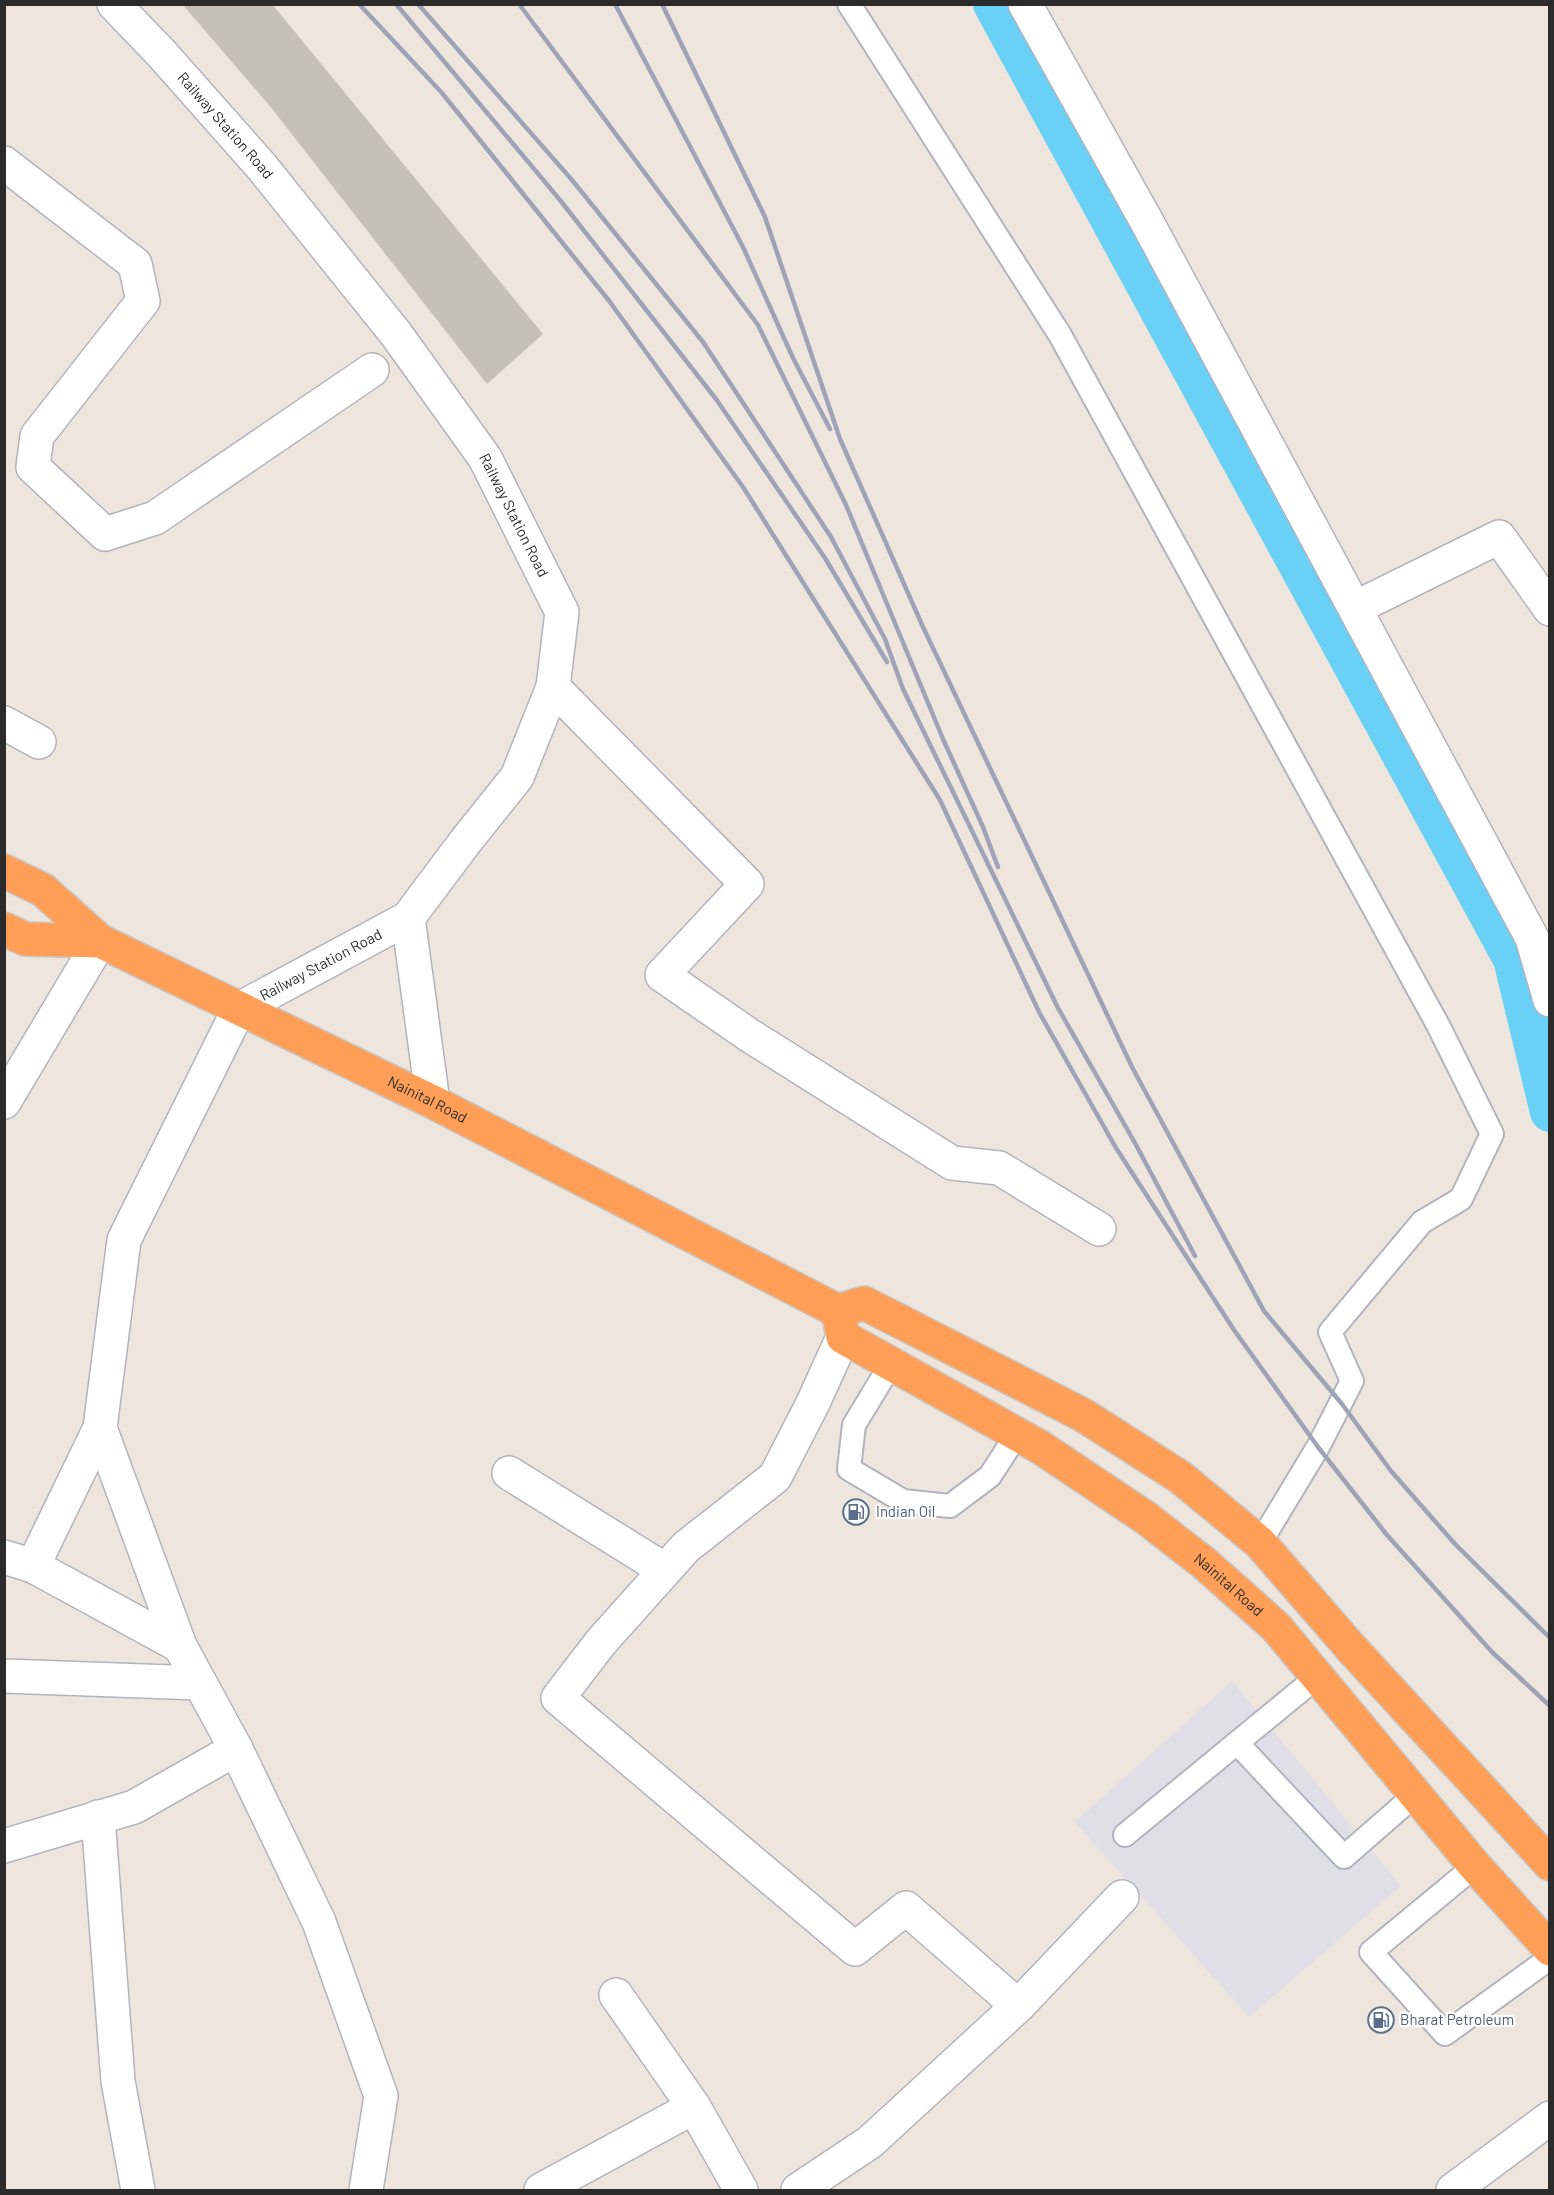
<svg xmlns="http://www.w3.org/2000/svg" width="1554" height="2195" viewBox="0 0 1554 2195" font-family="Barlow,sans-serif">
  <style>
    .industrial { fill: #e0dee6 }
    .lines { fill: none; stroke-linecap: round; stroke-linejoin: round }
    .canal { stroke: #6ad1f6; stroke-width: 40 }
    .building { fill: #c6c0b9 }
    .lane-casing { stroke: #b1b4c0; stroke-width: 26 }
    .street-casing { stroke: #b1b4c0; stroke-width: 36 }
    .secondary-casing { stroke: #b1b4c0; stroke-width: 36 }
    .highway-casing { stroke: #c8c8c8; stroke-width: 36 }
    .lane { stroke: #fff; stroke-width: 22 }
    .street { stroke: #fff; stroke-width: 33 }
    .secondary { stroke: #fff; stroke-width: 33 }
    .highway { stroke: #ff9f57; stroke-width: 33 }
    .rail { stroke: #9fa3b7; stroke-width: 4.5 }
    .labels { text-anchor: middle; stroke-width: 4.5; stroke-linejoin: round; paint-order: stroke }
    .street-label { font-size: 15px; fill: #2b2b2b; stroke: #fff }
    .service-label { font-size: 15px; fill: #4e5e75; stroke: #fff; text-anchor: start }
  </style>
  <rect width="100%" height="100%" fill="#eee6dd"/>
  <path class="industrial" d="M1232 1681 1401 1886 1249 2017 1075 1822Z"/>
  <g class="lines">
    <path class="canal" d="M993 4 1513 959 1550 1112"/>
  </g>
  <path class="building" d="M182 4H272L543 334 487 384 269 105Z"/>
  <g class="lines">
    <g class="lane-casing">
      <g id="lane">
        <path d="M849 4 1060 335 1439 1027 1492 1134 1461 1199 1422 1222 1330 1332 1352 1381 1318 1447 1260 1543"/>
        <path d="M891 1364 854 1425 849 1469 903 1501 950 1506 990 1476 1017 1434"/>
        <path d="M1237 1743 1344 1857 1415 1795"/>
        <path d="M1125 1835 1317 1677"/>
        <path d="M1475 1866 1371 1952 1445 2034 1550 1958"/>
      </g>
    </g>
    <g class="street-casing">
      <g id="street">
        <path d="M1025 4 1147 222 1532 938 1550 1000"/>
        <path d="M4 163 135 264 143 301 37 436 33 467 105 534 155 518 372 370"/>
        <path d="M1355 608 1499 537 1550 609"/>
        <path d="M553 687 747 884 662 975 749 1035 952 1163 999 1168 1099 1229"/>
        <path d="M4 723 39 742"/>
        <path d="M239 1009 124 1240 100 1428 180 1646 236 1749 319 1922 381 2096 366 2190"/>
        <path d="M4 1102 100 941"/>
        <path d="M843 1337 813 1403 775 1477 686 1547 601 1642 558 1698 855 1949 906 1908 1018 2006"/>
        <path d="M509 1473 665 1570"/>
        <path d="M4 1557 33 1566 180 1646"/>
        <path d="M33 1566 100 1428"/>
        <path d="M4 1676 200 1683"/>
        <path d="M98 1817 118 2081 138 2190"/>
        <path d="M4 1846 134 1807 236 1749"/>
        <path d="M616 1995 694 2107"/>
        <path d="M541 2190 694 2107 741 2190"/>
        <path d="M798 2190 870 2142 1018 2006 1122 1897"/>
        <path d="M1453 2190 1550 2118"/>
      </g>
    </g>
    <g class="secondary-casing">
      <g id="secondary">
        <path id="s1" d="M114 4 162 54 262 167 396 334 485 458 562 612 553 687 517 777 465 842 408 918 239 1009"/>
        <path d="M408 918 433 1102"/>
      </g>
    </g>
    <g class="highway-casing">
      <g id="highway">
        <path d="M4 871 43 890 100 941"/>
        <path id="s2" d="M4 929 25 939 100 941 433 1102 838 1311 864 1303 1083 1415 1180 1477 1260 1543 1351 1648 1550 1864"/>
        <path id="s3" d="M838 1311 843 1337 1040 1447 1146 1518 1204 1563 1276 1627 1475 1866 1550 1949"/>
      </g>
    </g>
    <use href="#lane" class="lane"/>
    <use href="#street" class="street"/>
    <use href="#secondary" class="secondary"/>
    <use href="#highway" class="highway"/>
    <g class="rail">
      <path d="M359 4 442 93 610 302 743 487 940 800 1039 1012 1116 1148 1234 1330 1318 1447 1387 1535 1492 1652 1550 1706"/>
      <path d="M396 4 560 200 716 399 825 558 887 662"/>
      <path d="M418 4 572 180 703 342 831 537 885 639 903 689 1058 1008 1135 1143 1195 1256"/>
      <path d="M519 4 758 325 846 505 943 739 983 827 998 867"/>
      <path d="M615 4 743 247 793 358 830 429"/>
      <path d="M662 4 765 217 840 439 923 627 1132 1067 1264 1311 1342 1404 1391 1471 1455 1544 1550 1638"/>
    </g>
  </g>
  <defs>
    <g id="fuel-ring" transform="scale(1.35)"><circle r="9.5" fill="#fff" stroke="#5c6f8a" stroke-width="1.5"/><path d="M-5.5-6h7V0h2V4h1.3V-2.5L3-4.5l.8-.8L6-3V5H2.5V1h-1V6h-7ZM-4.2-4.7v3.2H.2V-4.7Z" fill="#5c6f8a"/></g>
  </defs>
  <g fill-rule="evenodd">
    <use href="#fuel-ring" x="856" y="1512"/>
    <use href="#fuel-ring" x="1381" y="2020"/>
  </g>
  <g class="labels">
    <g class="street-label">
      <text dy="5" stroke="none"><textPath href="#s1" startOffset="165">Railway Station Road</textPath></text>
      <text dy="5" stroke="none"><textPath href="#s1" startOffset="651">Railway Station Road</textPath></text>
      <text transform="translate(321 965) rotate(-28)" y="5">Railway Station Road</text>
      <text dy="5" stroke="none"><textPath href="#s2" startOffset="462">Nainital Road</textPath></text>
      <text dy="5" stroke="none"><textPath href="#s3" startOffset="486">Nainital Road</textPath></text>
    </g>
    <g class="service-label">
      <text x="876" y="1517">Indian Oil</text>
      <text x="1400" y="2025">Bharat Petroleum</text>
    </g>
  </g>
  <rect width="1554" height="2195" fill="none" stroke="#2b2b2b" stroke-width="12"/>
</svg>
